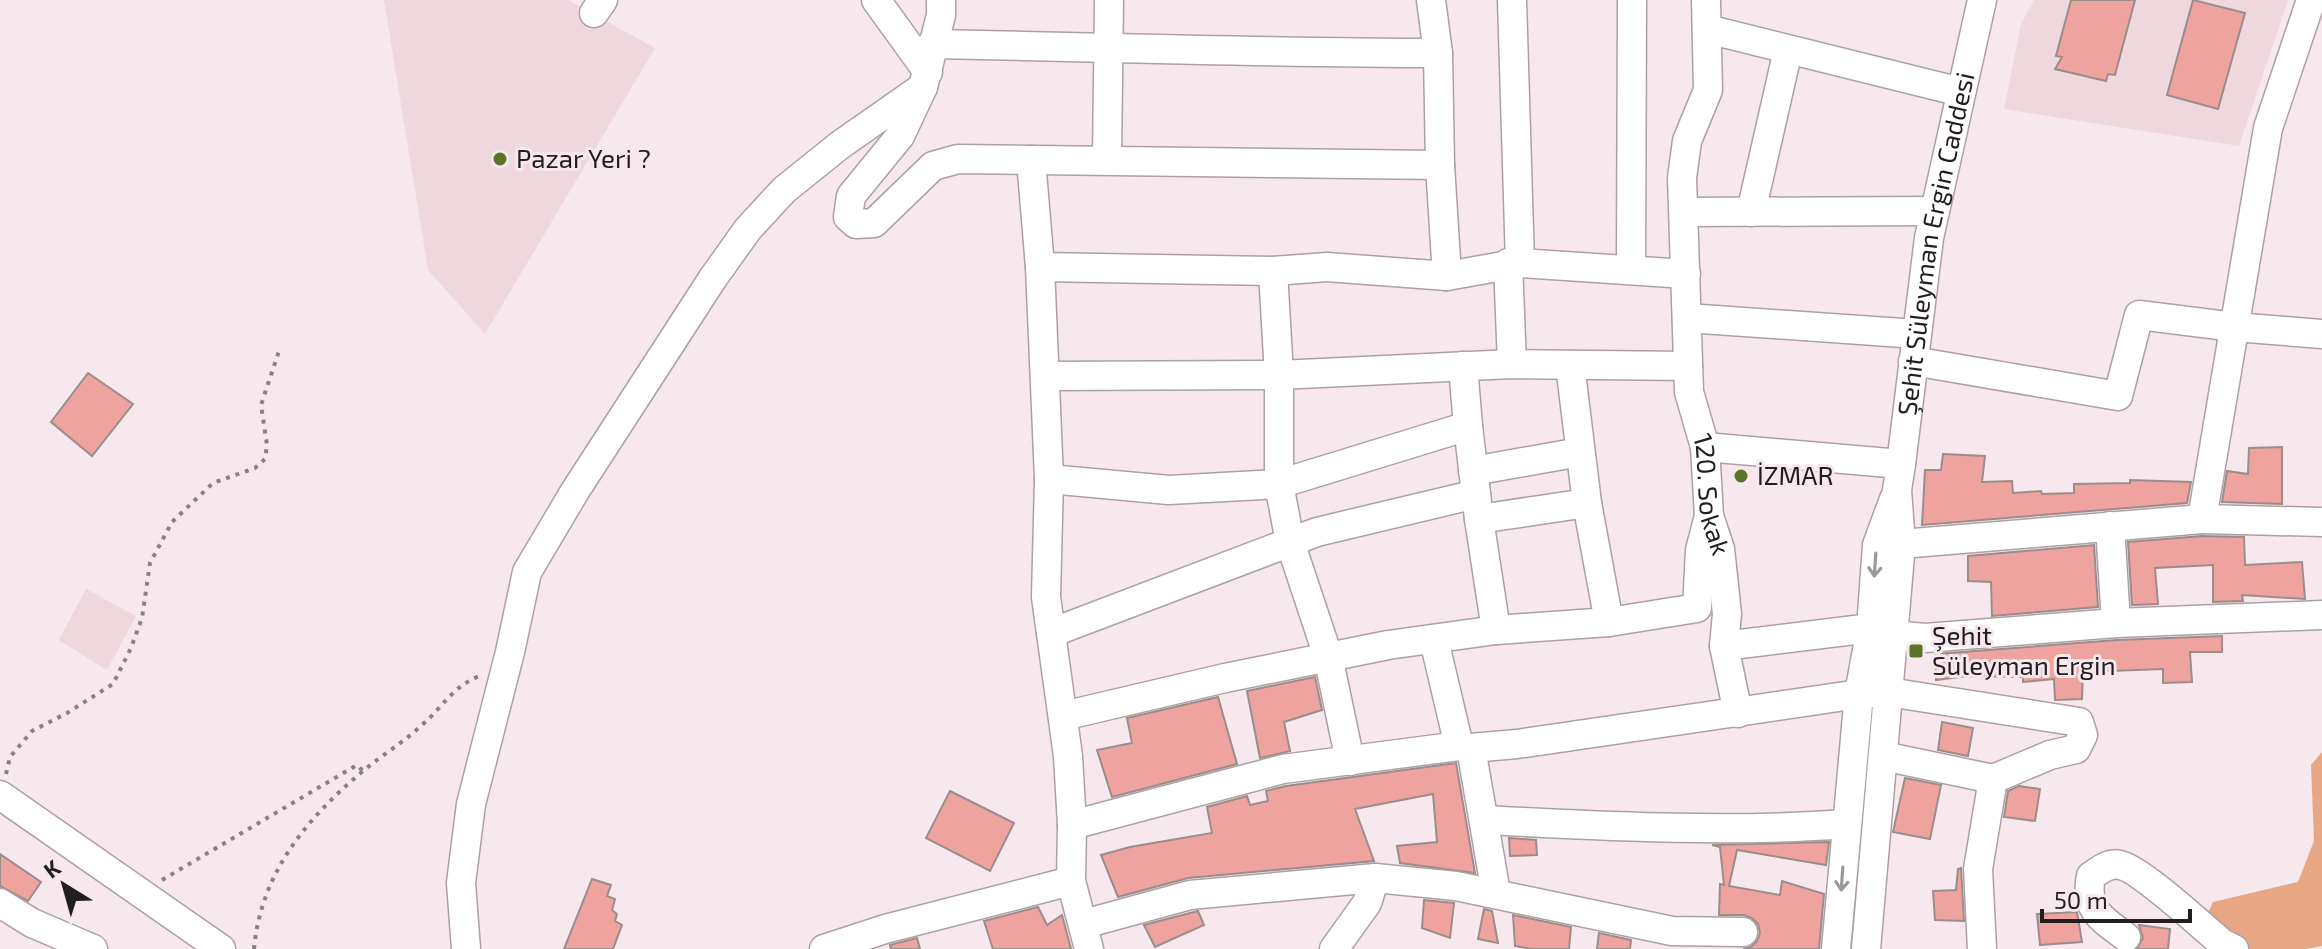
<svg xmlns="http://www.w3.org/2000/svg" width="2322" height="949" viewBox="0 0 2322 949" font-family="'Exo 2',sans-serif">
  <style>
    .built { fill: #eed8de }
    .forest { fill: #e7a684 }
    .building { fill: #eea39e; stroke: #9a8d8c; stroke-width: 2 }
    .lines { fill: none; stroke-linecap: round; stroke-linejoin: round }
    .minor-casing { stroke: #ada0a3; stroke-width: 31 }
    .path { stroke: #8a8184; stroke-width: 4; stroke-dasharray: 4 6; stroke-linecap: butt }
    .minor { stroke: #fff; stroke-width: 28 }
    .oneway { stroke: #9c999a }
    .poi-dot { fill: #5a7528; stroke: #f6e8ec; stroke-width: 3 }
    .labels { text-anchor: middle; stroke-width: 6; stroke-linejoin: round; paint-order: stroke }
    .poi-label { font-size: 26px; fill: #221d1f; stroke: #f6e8ec; text-anchor: start }
    .street-label { font-size: 26px; fill: #221d1f; stroke: #f6e8ec }
  </style>
  <rect width="100%" height="100%" fill="#f6e8ec"/>
  <g class="built">
    <path d="M384 0H568L655 48 485 334 428 270Z"/>
    <path d="M2034 0H2288L2239 146 2004 109 2021 24Z"/>
    <path d="M86 589 136 616 107 670 59 640Z"/>
  </g>
  <path class="forest" d="M2322 752V946L2305 949H2247L2204 922 2213 902 2298 882 2314 841 2311 765Z"/>
  <g class="building">
    <path d="M2071 0H2135L2115 75 2108 74 2106 81 2055 69 2062 57 2056 56Z"/>
    <path d="M2193 0 2245 13 2218 109 2167 95Z"/>
    <path d="M88 373 133 404 92 456 51 422Z"/>
    <path d="M2282 447V504L2222 502 2227 471 2248 474 2249 448Z"/>
    <path d="M1943 454 1985 456 1982 482 2012 481 2013 493 2041 491 2042 494 2074 493V484L2130 483V480L2191 482 2187 503 1922 525 1925 470H1941Z"/>
    <path d="M2202 536 2244 537 2245 565 2302 562 2305 599 2242 595 2243 601 2213 602V565L2155 568 2158 604 2132 605 2128 542Z"/>
    <path d="M2094 545 2098 607 1992 616 1991 582 1968 581V556Z"/>
    <path d="M2222 636V652H2190L2192 682 2163 683V669L2083 672 2082 699 2055 700 2054 679 2023 682V677L1967 676 1936 680V654L2117 640Z"/>
    <path d="M1315 677 1322 710 1284 722 1290 751 1260 758 1247 691Z"/>
    <path d="M1218 697 1237 764 1112 797 1097 750 1132 743 1127 718Z"/>
    <path d="M1942 722 1973 728 1968 756 1938 750Z"/>
    <path d="M1456 763 1475 873 1400 863 1397 846 1437 842 1433 794 1355 809 1374 861 1188 878 1118 897 1101 855 1130 847 1212 833 1207 807 1247 796 1250 805 1268 801 1266 791 1286 786Z"/>
    <path d="M1905 778 1941 785 1930 839 1893 832Z"/>
    <path d="M2019 786 2040 789 2035 821 2004 817 2008 791Z"/>
    <path d="M950 791 1014 823 990 871 926 838Z"/>
    <path d="M1509 838 1536 840 1537 855 1510 856Z"/>
    <path d="M1829 842 1826 865 1737 850 1729 886 1780 895 1782 881 1824 894 1819 949H1743L1751 947 1757 941 1760 933 1758 924 1752 918 1744 915H1719L1720 884 1724 885 1720 847 1712 845Z"/>
    <path d="M0 854 41 882 28 901 0 886Z"/>
    <path d="M1961 868 1964 921 1935 920 1933 891 1956 890 1958 869Z"/>
    <path d="M592 879 611 885 607 896 615 899 612 910 617 914 615 921 622 925 613 949H564Z"/>
    <path d="M1424 900 1454 903 1450 938 1422 928Z"/>
    <path d="M1038 907 1047 925 1062 915 1071 949H993L984 921Z"/>
    <path d="M1484 909 1492 911 1498 943 1478 939Z"/>
    <path d="M1198 911 1204 925 1155 947 1144 925Z"/>
    <path d="M2077 912 2082 942 2040 945 2037 914Z"/>
    <path d="M1513 915 1571 927 1569 949H1532L1515 946Z"/>
    <path d="M2139 925 2170 929 2168 949H2137L2143 938Z"/>
    <path d="M1599 933 1631 940 1630 949H1597Z"/>
    <path d="M917 938 920 949H891L890 945Z"/>
  </g>
  <g class="lines">
    <g class="minor-casing">
      <g id="minor">
        <path d="M876 0 928 72"/>
        <path d="M941 0V15L923 87 900 136 851 196 848 217 856 224 874 223 933 166 958 159 1440 165"/>
        <path d="M1431 0 1438 53 1440 165 1447 276"/>
        <path d="M1512 0 1520 263"/>
        <path id="s1" d="M1706 0 1708 90 1687 141 1682 178 1689 392 1705 447 1709 516 1720 549 1727 614 1724 646 1738 713"/>
        <path d="M594 13 603 0"/>
        <path d="M1707 29 1961 92"/>
        <path d="M932 44C1101 47 1269 53 1438 53"/>
        <path d="M1107 159 1109 0"/>
        <path d="M1031 160 1040 267 1049 479 1046 597 1068 756 1072 825 1071 881 1089 949"/>
        <path d="M1684 212 1935 211"/>
        <path d="M1751 212 1788 50"/>
        <path d="M1508 263 1512 364"/>
        <path d="M1040 267 1273 271 1327 267 1447 276 1520 263 1686 274"/>
        <path d="M1631 269 1632 0"/>
        <path d="M1273 271 1279 375V484L1290 542 1328 656 1350 761"/>
        <path d="M1687 318 1917 334"/>
        <path d="M1913 361 2118 396 2139 315 2235 327 2322 334"/>
        <path d="M1570 365 1587 503 1609 622"/>
        <path d="M1045 376 1279 375 1512 364 1688 366"/>
        <path d="M1468 426 1479 519 1496 630"/>
        <path d="M1705 447 1901 464"/>
        <path d="M1473 471 1580 452"/>
        <path d="M1049 479 1169 490 1279 484 1468 426 1463 366"/>
        <path d="M1479 519 1587 503"/>
        <path d="M2202 519 2322 522"/>
        <path d="M2110 526 2116 623"/>
        <path d="M1901 544 2202 519 2268 128 2311 0"/>
        <path d="M1051 633 1317 532 1476 494"/>
        <path d="M1893 635 1925 638 2116 623 2322 615"/>
        <path d="M1434 640 1459 746"/>
        <path d="M1724 646 1871 628"/>
        <path d="M1063 716 1225 678 1388 645 1496 630 1609 622 1697 608 1700 550 1709 516"/>
        <path d="M1471 748 1496 893"/>
        <path d="M1883 756 1993 779"/>
        <path d="M0 795 221 949"/>
        <path d="M1484 820C1605 826 1725 833 1846 824"/>
        <path d="M1072 825 1283 769 1459 746 1471 748 1517 744 1859 694 1888 692 2079 722 2083 735 2076 749 2050 755 1993 779 1978 869 1982 949"/>
        <path d="M0 903 32 923 93 949"/>
        <path d="M1084 924 1190 895 1375 878 1456 886 1672 931 1743 932"/>
        <path d="M2126 937C2102 919 2084 910 2091 876 2100 870 2109 862 2120 865 2139 868 2203 927 2222 943L2234 949"/>
        <path d="M466 949 461 883 471 804 510 652 527 572 575 491 713 278 748 229 784 190 840 145 923 87"/>
        <path d="M824 949 885 929 1071 881"/>
        <path d="M1334 949 1367 903 1375 878"/>
        <path d="M1836 949 1859 694 1871 628 1877 545 1894 499"/>
        <path id="s2" d="M1866 949 1901 544 1897 490 1901 464 1929 238 1982 0"/>
      </g>
    </g>
    <g class="path">
      <path d="M6 774 10 757 32 731 67 713 113 684 131 648 142 618 150 563 172 522 213 483 255 468 265 459 267 445 261 405 279 351"/>
      <path d="M162 880 357 765 363 771"/>
      <path d="M254 949C261 873 306 819 363 771 382 755 404 742 422 725 445 705 451 687 482 675"/>
    </g>
    <use href="#minor" class="minor"/>
  </g>
  <defs><path id="oneway-shaft" d="M-6 0H5M1.5-3L5.5 0L1.5 3" fill="none" stroke-width="1.6" stroke-linecap="round" stroke-linejoin="round" transform="scale(2)"/></defs>
  <g class="oneway">
    <use href="#oneway-shaft" transform="translate(1875 565) rotate(94)"/>
    <use href="#oneway-shaft" transform="translate(1842 879) rotate(94)"/>
  </g>
  <g class="poi-dot">
    <circle cx="500" cy="159" r="8"/>
    <circle cx="1741" cy="476" r="8"/>
    <rect x="1908" y="643" width="16" height="16" rx="4"/>
  </g>
  <g class="labels">
    <g class="poi-label">
      <text x="516" y="168">Pazar Yeri ?</text>
      <text x="1757" y="485">İZMAR</text>
      <text x="1932" y="645">Şehit<tspan x="1932" dy="30">Süleyman Ergin</tspan></text>
    </g>
    <g class="street-label">
      <text dy="9" stroke="none"><textPath href="#s2" startOffset="710">Şehit Süleyman Ergin Caddesi</textPath></text>
      <text dy="9" stroke="none"><textPath href="#s1" startOffset="502">120. Sokak</textPath></text>
    </g>
  </g>
  <g transform="translate(64 885) rotate(323)" stroke="#f6e8ec" stroke-width="6" paint-order="stroke">
  <path d="M0-6L14 30L0 20L-14 30Z" fill="#221d1f"/>
  <text y="-12" font-size="22" font-weight="bold" text-anchor="middle" fill="#221d1f">K</text>
  </g>
  <path d="M2042 909v12h148v-12" fill="none" stroke="#221d1f" stroke-width="4"/>
  <text x="2054" y="909" font-size="24" fill="#221d1f" stroke="#f6e8ec" stroke-width="6" paint-order="stroke">50 m</text>
</svg>
